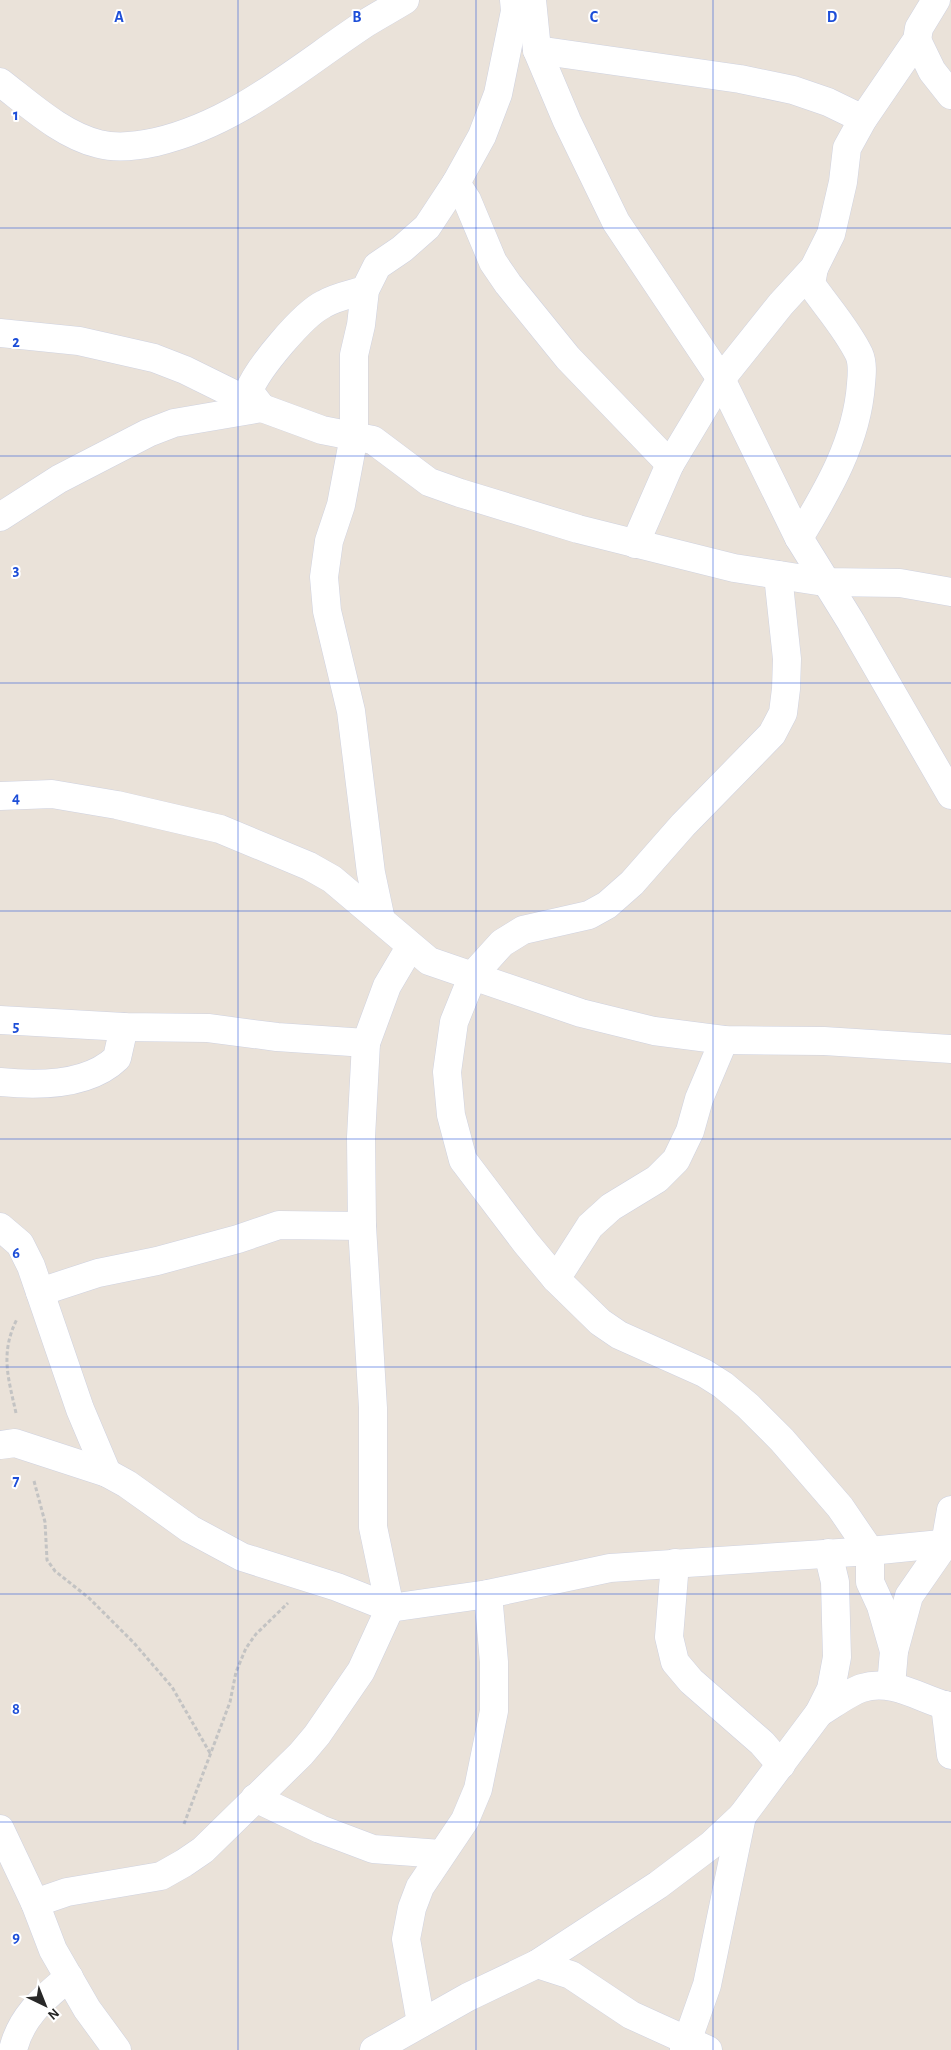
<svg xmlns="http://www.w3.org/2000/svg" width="951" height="2050" viewBox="0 0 951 2050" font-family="'Alegreya Sans',sans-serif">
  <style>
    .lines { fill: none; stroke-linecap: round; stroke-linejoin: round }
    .street-casing { stroke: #cfd2e0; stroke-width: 29 }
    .path { stroke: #c3c3c3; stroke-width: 3; stroke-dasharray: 4 2.5; stroke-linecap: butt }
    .street { stroke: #fff; stroke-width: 28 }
    .grid { fill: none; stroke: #1d4ed8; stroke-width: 1; stroke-opacity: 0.55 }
    .grid-label { font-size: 16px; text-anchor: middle; font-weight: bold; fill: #1d4ed8; stroke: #fff; stroke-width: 4; stroke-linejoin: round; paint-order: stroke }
  </style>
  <rect width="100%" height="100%" fill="#eae2d9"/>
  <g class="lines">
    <g class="street-casing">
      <g id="street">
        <path d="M532 0 537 50 567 121 616 222 721 379 799 538 851 622 951 795"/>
        <path d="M917 40 932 71 951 95"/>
        <path d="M537 50 740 79 793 90 828 102 863 119"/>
        <path d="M0 82C30 105 62 135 99 144 118 149 138 146 156 142 237 123 298 68 366 23 379 15 392 8 405 0"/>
        <path d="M456 183 467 200 493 262 508 284 568 358 670 464"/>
        <path d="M0 333 79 341 154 358 185 370 262 408 322 430 373 440 429 482 460 493 578 529 734 568 824 582 900 583 951 592"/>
        <path d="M0 517 59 479 148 433 174 423 262 408 249 391C257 369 303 314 324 304 336 297 352 294 365 290"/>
        <path d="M799 538C828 490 857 441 861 384 862 374 863 363 859 354 847 329 827 307 811 284L814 268"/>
        <path d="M635 544 670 464 721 379 781 304 814 268 831 234 843 182 847 148 863 119 917 40 919 28 936 0"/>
        <path d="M778 575 787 659 786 689 783 713 772 734 683 825 632 883 607 905 589 915 523 930 502 943 473 975 454 1022 447 1072 451 1115 463 1160 526 1243 556 1279 600 1322 619 1335 704 1373 723 1385 748 1406 782 1440 840 1507 870 1551V1582L881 1606 894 1651"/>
        <path d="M0 796 52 794 117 805 220 829 309 866 332 879 429 961 581 1013 654 1031 724 1040 824 1041 951 1049"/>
        <path d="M381 920 371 873 351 711 327 611 324 577 329 541 341 505 354 436V355L361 325 365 290 377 266 402 249 427 227 456 183 482 136 498 94 515 11 514 0"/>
        <path d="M0 1020 124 1027 208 1028 277 1037 366 1043"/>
        <path d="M0 1082C38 1086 88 1086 117 1058L124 1027"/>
        <path d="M0 1227 20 1244 31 1266 80 1409 107 1473"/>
        <path d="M556 1279 590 1226 611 1207 657 1179 676 1160 690 1131 699 1099 724 1040"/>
        <path d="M40 1292 98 1273 157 1261 238 1239 279 1225 362 1226"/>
        <path d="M0 1445 15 1443 107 1473 127 1484 190 1529 242 1557 337 1587 390 1608 488 1594 610 1568 870 1551 951 1543"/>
        <path d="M675 1563 669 1637 675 1662 691 1681 762 1743 781 1765"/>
        <path d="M891 1686 894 1651 909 1596 945 1544 951 1510"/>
        <path d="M945 1705 951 1755"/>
        <path d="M819 1713C831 1706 849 1692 862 1688 893 1678 922 1700 951 1707"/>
        <path d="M255 1798 320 1829 373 1849 441 1854"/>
        <path d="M0 1829 35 1903 53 1950 87 2009 117 2050"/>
        <path d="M35 1903 67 1892 161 1876 184 1863 203 1850 301 1754 317 1735 361 1671 390 1608 373 1527V1408L362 1226 361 1137 366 1043 387 986 410 947"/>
        <path d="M537 1964 571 1975 631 2015 708 2050"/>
        <path d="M421 2023 406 1939 412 1908 420 1887 465 1820 478 1789 494 1711V1662L488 1594"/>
        <path d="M13 2050C21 2016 44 1998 69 1977"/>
        <path d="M374 2050 468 1997 537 1964 658 1885 711 1845 742 1816"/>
        <path d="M684 2050 707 1985 742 1816 819 1713 831 1689 837 1657 836 1621 835 1582 828 1553"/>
      </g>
    </g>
    <g class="path">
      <path d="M16 1413C8 1377 0 1353 17 1319"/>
      <path d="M34 1481 45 1522 47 1560 55 1571 89 1598 134 1643 172 1687 210 1753"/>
      <path d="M184 1824 230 1702 236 1672 246 1648 256 1634 288 1603"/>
    </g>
    <use href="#street" class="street"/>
  </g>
  <path class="grid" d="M238 0V2050M476 0V2050M713 0V2050M0 228H951M0 456H951M0 683H951M0 911H951M0 1139H951M0 1367H951M0 1594H951M0 1822H951"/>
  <g class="grid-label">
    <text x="119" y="22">A</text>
    <text x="357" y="22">B</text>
    <text x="594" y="22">C</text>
    <text x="832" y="22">D</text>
    <text x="16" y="120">1</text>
    <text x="16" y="347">2</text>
    <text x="16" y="575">3</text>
    <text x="16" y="803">4</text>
    <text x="16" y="1031">5</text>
    <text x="16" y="1258">6</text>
    <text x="16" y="1486">7</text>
    <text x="16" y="1714">8</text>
    <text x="16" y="1942">9</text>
  </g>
  <g transform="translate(45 2005) rotate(137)" stroke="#ffffff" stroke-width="4" paint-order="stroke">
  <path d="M0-4L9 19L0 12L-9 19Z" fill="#282828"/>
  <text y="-8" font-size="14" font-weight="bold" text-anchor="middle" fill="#282828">N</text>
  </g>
</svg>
